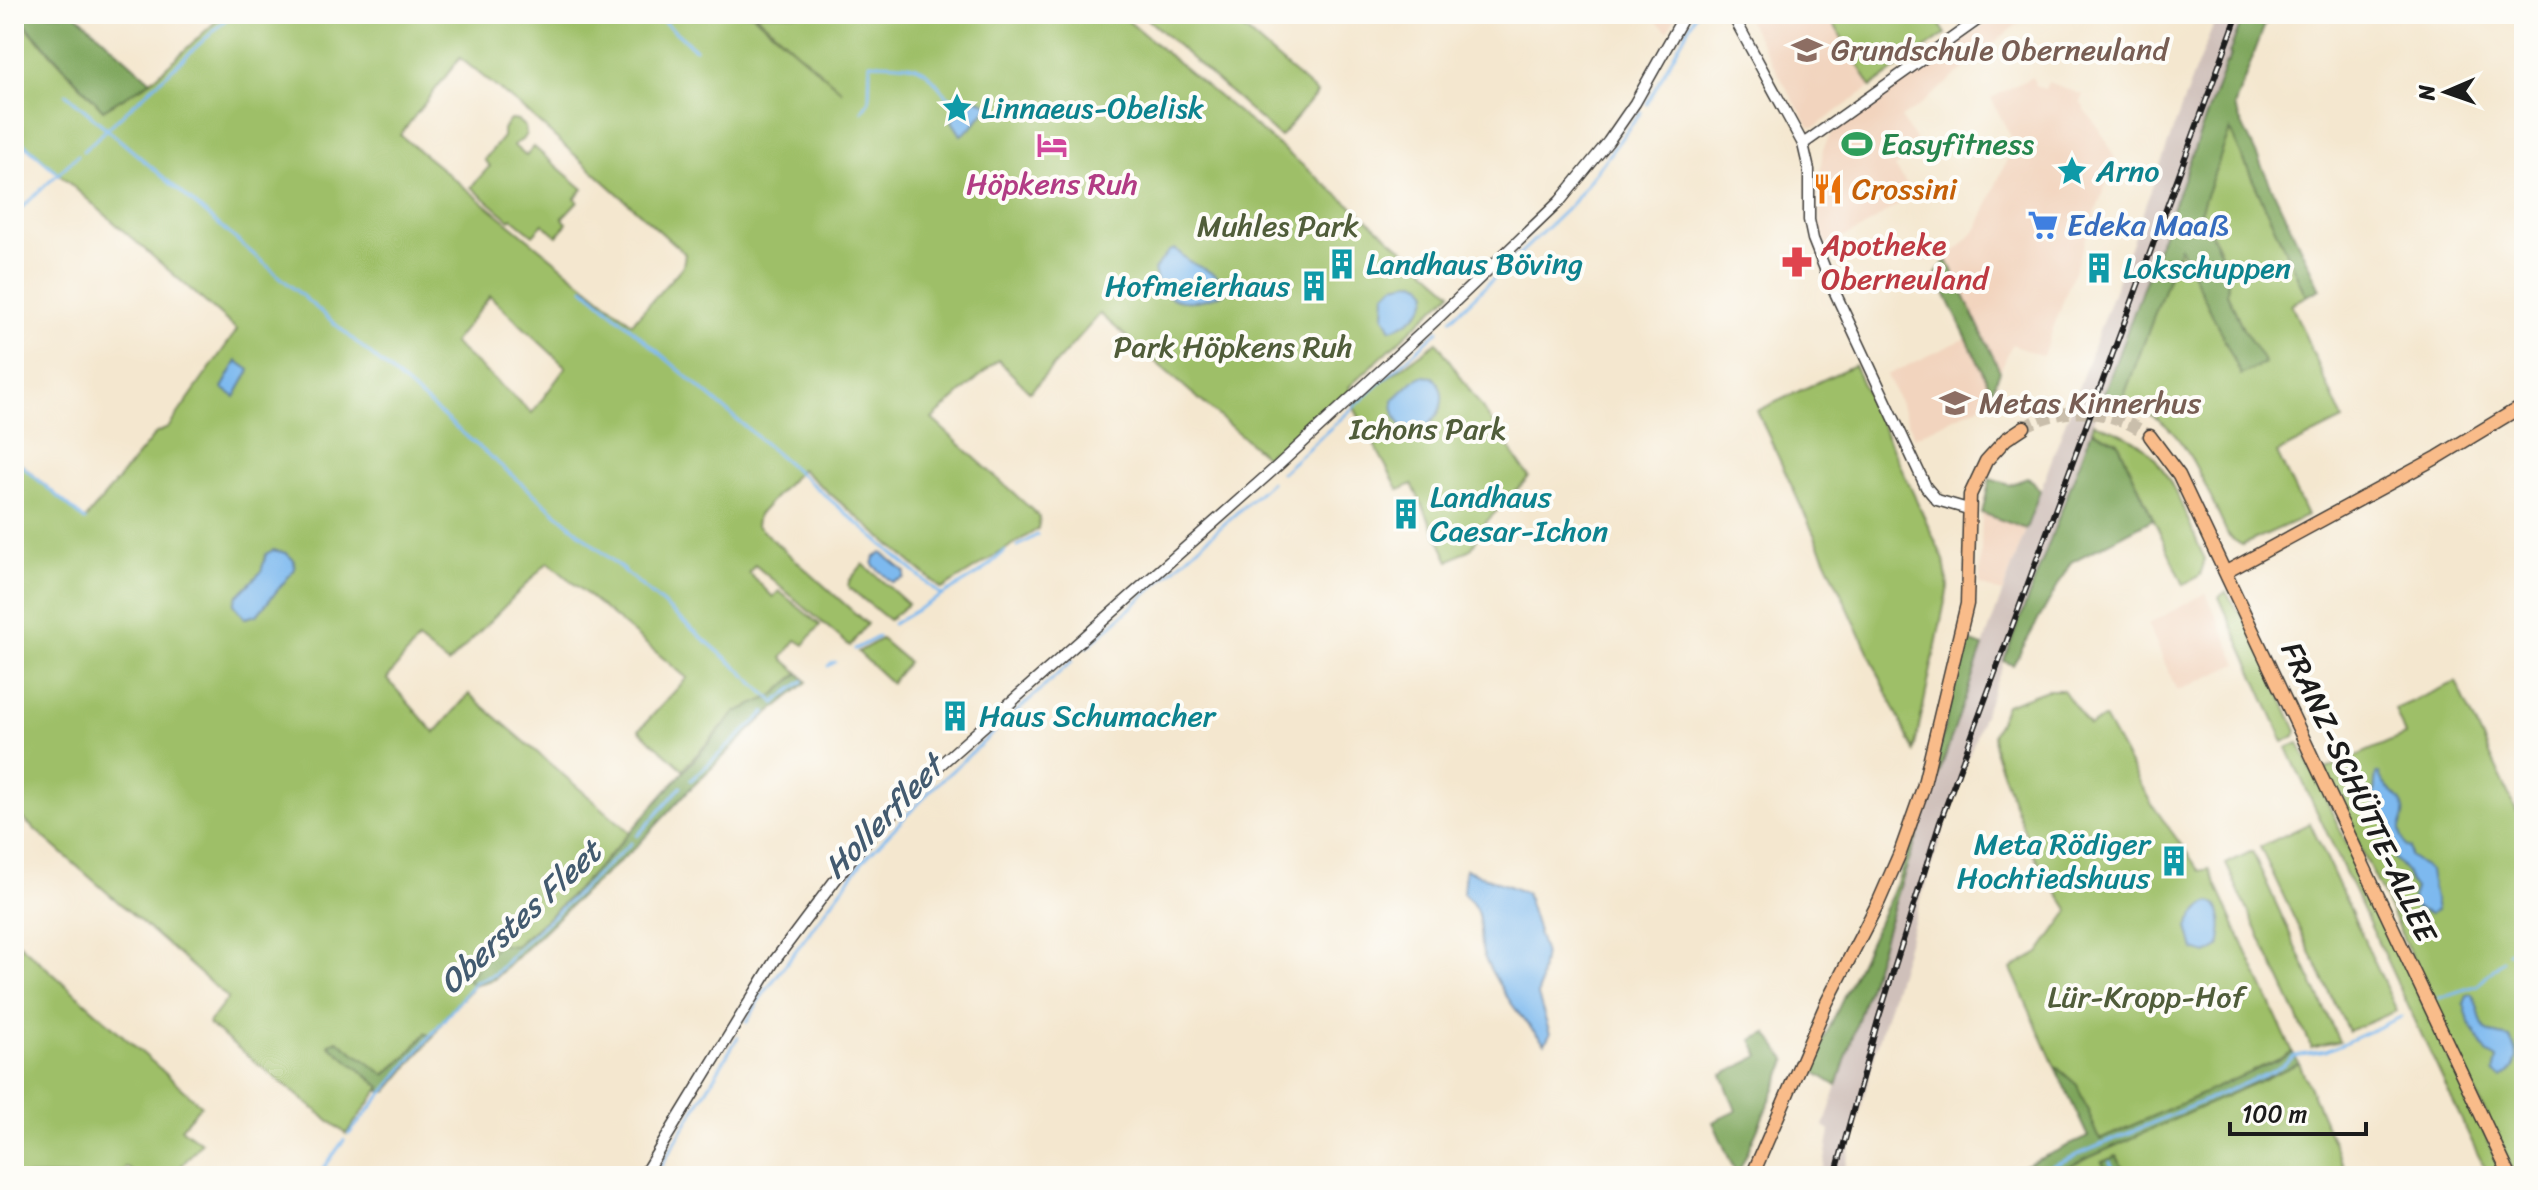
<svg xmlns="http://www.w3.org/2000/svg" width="2538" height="1190" viewBox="0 0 2538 1190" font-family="Sriracha,sans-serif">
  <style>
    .built { fill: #f2d4be }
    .industrial { fill: #cfc0ba }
    .green { fill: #9ebf68; stroke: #5d6e42; stroke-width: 2; fill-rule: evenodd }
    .forest { fill: #7ea65c; stroke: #4d613c; stroke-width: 2 }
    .water { fill: #7db9ef; stroke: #4c6a86; stroke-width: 2 }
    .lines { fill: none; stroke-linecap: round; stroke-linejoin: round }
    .stream { stroke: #7db9ef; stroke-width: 3 }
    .major-tunnel { stroke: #c9beab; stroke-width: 12; stroke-dasharray: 12 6; stroke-linecap: butt }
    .minor-casing { stroke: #3c3a37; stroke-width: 13 }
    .major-casing { stroke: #3c3a37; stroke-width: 15 }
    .minor { stroke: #fff; stroke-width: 10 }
    .major { stroke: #f9bc8a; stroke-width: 12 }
    .rail-casing { stroke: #1c1c1c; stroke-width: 6 }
    .rail { stroke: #fdfcf7; stroke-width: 3; stroke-dasharray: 9; stroke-linecap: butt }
    .labels { text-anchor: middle; stroke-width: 8; stroke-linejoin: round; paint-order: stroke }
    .education-label { font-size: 30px; fill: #785e54; stroke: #fdfcf7; text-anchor: start }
    .culture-label { font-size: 30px; fill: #0d838f; stroke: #fdfcf7; text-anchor: start }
    .leisure-label { font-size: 30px; fill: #27864d; stroke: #fdfcf7; text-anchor: start }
    .hotel-label { font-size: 30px; fill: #b23c85; stroke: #fdfcf7 }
    .food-label { font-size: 30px; fill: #c56008; stroke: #fdfcf7; text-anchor: start }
    .shop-label { font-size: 30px; fill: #366cbe; stroke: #fdfcf7; text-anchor: start }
    .park-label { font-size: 30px; fill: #505d3a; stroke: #fdfcf7 }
    .health-label { font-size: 30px; fill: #be3a42; stroke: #fdfcf7; text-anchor: start }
    .street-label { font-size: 30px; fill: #1c1c1c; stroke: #fdfcf7 }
    .water-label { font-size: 32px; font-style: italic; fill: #435b70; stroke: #fdfcf7 }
  </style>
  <rect width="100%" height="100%" fill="#fdfcf7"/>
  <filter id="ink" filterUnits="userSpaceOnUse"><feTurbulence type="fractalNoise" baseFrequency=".0125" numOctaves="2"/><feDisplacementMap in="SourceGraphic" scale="16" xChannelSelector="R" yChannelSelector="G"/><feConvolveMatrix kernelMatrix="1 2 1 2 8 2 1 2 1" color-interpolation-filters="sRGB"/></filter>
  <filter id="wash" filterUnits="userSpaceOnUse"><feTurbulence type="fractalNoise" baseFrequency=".006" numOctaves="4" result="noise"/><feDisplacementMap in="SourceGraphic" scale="32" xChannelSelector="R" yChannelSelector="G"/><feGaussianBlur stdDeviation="1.8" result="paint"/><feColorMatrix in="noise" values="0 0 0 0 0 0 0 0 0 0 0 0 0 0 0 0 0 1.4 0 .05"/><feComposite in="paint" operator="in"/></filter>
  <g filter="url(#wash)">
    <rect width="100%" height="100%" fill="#f4e7cf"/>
    <g class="built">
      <path d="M1647 14H1677L1668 31Z"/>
      <path d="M1744 14H1828L1871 87 1815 127H1809Z"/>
      <path d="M1999 14H2029L1918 107 1901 118 1921 148 1895 167 1913 194 1860 230 1827 245 1820 228 1819 181 1823 149 1830 135Z"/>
      <path d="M2032 77 2037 87 2045 89 2048 82 2083 95 2081 103 2106 140 2115 159 2043 356 2012 344 2000 371 1947 260 1977 229 2014 143 1991 98Z"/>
      <path d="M1966 338 1992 391 1990 396 1979 406 1915 437 1887 375Z"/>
      <path d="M1982 513 2026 529 2002 593 1980 585Z"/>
      <path d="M2206 593 2238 664 2177 691 2148 624Z"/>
    </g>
    <path class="industrial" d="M2218 14H2246L1966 763 1927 879 1877 1046 1843 1176H1822L1830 1131 1824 1127 1900 887 1983 646 2193 76Z"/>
    <g class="green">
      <path d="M14 14 103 110 151 81 224 14H752L842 91 755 14H1120C1230 108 1344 196 1452 292L1349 387 1351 391 1273 463 1100 314 1030 392 998 360 932 419 1040 517 1038 529 942 589 801 469 758 515 756 525 867 624 850 646 755 565 749 573 773 597 779 591 820 625 804 645 796 640 782 658 799 673 773 696 736 712 683 769 639 730 687 678 548 562 448 664 418 640 387 679 435 733 469 694 630 832C597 870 562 907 523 939 505 955 484 961 468 979L475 985 447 1015 432 1038 426 1033 406 1057 384 1075 337 1040 330 1044 381 1087 346 1134 208 1024 228 998 23 819 14 830V458L85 520 156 433 168 428 237 330 14 135ZM460 58 527 112 685 254 683 266 632 323 400 135ZM490 296 566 367 532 413 453 343Z"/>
      <path d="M1142 14H1226L1317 93 1280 137Z"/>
      <path d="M1828 14H1933L1946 34 1871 87Z"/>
      <path d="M510 120H517L525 127 526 134 522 140 513 145 526 156 534 147 583 189 575 198 578 201 562 218 567 223 557 236 543 224 533 235 512 218 510 220 471 187 490 166 484 160 503 137V129Z"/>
      <path d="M2230 129 2306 296 2291 304 2343 420 2277 453 2307 516 2242 545 2229 537C2212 503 2192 445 2162 422 2150 413 2136 407 2122 401L2180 246 2242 327 2227 293 2229 269 2200 211Z"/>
      <path d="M1437 342 1529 477 1487 521 1472 548 1449 561 1412 484 1399 490 1352 404Z"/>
      <path d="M1854 365 1944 560 1948 587 1914 751 1757 411Z"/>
      <path d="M2094 423C2114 430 2135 437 2150 453 2173 476 2191 529 2205 560L2200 575 2184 585 2118 442 2092 430Z"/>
      <path d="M863 564 908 604 889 620 848 587 849 581Z"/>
      <path d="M2226 592 2248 624 2297 731 2295 736 2284 742 2219 597Z"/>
      <path d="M881 639 908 662 891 683 858 652Z"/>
      <path d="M2456 682 2524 827V1176H2515L2324 770 2405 735 2395 709Z"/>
      <path d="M2047 690H2063L2089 726 2104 718 2151 803 2200 871 2209 869 2293 1053 2100 1140 2077 1085 2054 1065 2011 969 2039 953 2069 911 2033 854 1995 753 1993 735 2006 705Z"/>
      <path d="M2299 743 2505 1176H2488L2287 748Z"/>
      <path d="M2310 823 2397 1011 2348 1031 2260 847Z"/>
      <path d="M2252 851 2339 1041 2312 1048 2226 864Z"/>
      <path d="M14 939 201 1105 181 1128 201 1143 173 1176H138L126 1167 118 1176H14Z"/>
      <path d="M2299 1063 2348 1176H2126L2117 1156 2102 1162 2109 1176H2048Z"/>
    </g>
    <g class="forest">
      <path d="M16 14H76L151 81 103 110Z"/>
      <path d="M2269 14 2234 107 2320 289 2306 296 2230 130 2200 212 2229 269 2227 293 2242 327 2265 363 2241 375 2180 247 2122 401 2103 396 2226 63H2228L2231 55 2229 54 2244 15Z"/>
      <path d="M1947 260 2000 371 1992 391 1936 274Z"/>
      <path d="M2092 430 2118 442 2153 519 2071 562 2013 665 2004 661Z"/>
      <path d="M2027 478 2033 481 2040 491 2026 529 1982 513 1990 479 2009 485Z"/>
      <path d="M1966 640 1983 646 1900 887 1837 1086 1810 1069 1897 883 1931 781Z"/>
      <path d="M799 673 807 682 763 718 689 790 636 847 578 898 494 979 475 985 467 980 497 944 515 946 552 915 602 864 736 712 773 696Z"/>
      <path d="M426 1033 432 1038 387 1092 379 1091 381 1087 329 1045 337 1040 385 1075 406 1057Z"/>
      <path d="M1767 1033 1787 1061 1737 1176 1713 1122 1736 1111 1722 1075 1760 1056 1752 1040Z"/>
      <path d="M2293 1053 2299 1063 2048 1176H2001L2088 1137 2054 1065 2077 1085 2100 1140Z"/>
      <path d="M2117 1156 2126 1176H2109L2102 1162Z"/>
    </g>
    <g class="water">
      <path d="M965 98H975L990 105 973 126 961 135 952 121Z"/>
      <path d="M1175 249C1179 251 1181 255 1185 258 1198 270 1222 270 1226 292 1198 304 1161 311 1154 270L1169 251Z"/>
      <path d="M1415 281 1422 284 1428 292C1426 310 1408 325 1391 329L1384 316 1385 294 1394 285Z"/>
      <path d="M237 361 250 370 235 397 222 388Z"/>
      <path d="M1422 376 1433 377C1455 398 1434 432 1407 433 1398 423 1393 414 1393 400L1413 381Z"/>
      <path d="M273 550 286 553 294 560 295 569 257 615 245 618 234 604 237 596 261 572 266 554Z"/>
      <path d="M882 553 905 572 904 578 892 582 873 565 875 557Z"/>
      <path d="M2379 773C2383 790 2401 794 2404 809 2406 816 2401 822 2400 829 2400 836 2404 840 2406 847L2410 848V856L2430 871 2437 910 2430 914 2416 908 2412 898 2415 889 2410 882 2407 872 2394 858 2385 821 2373 803 2376 774Z"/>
      <path d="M1465 869 1526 893 1544 951 1538 996 1550 1034 1545 1043C1522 1021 1501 990 1486 961 1473 935 1490 915 1463 894Z"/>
      <path d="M2211 902 2216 904C2224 919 2222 932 2219 947L2207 954 2194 950 2188 927C2193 916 2199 906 2211 902Z"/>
      <path d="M2472 994C2486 1018 2472 1033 2510 1038 2521 1054 2519 1068 2502 1078L2494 1073 2497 1059 2487 1053 2469 1022 2464 1004 2467 995Z"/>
    </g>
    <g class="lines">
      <g class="stream">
        <path d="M655 14 695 49"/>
        <path d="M66 94 740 670 775 703"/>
        <path d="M1647 104 1696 14"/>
        <path d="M862 111 869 101 870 63C888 64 914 61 928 74 943 88 940 95 962 103"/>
        <path d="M14 135 59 174"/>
        <path d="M83 151 232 14"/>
        <path d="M14 215 78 155"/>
        <path d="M584 288 941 595"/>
        <path d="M1451 319 1571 205 1641 112"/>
        <path d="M14 459 85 520"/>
        <path d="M1281 473 1439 330"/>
        <path d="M1018 546 1037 535"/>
        <path d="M893 624 980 573 1005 551"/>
        <path d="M1087 647 1271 482"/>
        <path d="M855 649 878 637"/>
        <path d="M828 666 835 662"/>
        <path d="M774 703 803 681"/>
        <path d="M691 780 766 712"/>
        <path d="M637 836 681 787"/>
        <path d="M2508 953 2524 940"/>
        <path d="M2439 998 2478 985 2503 960"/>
        <path d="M747 1022 761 997 862 862 933 788 1072 661"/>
        <path d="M349 1134 475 982 495 974 519 948 631 843"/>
        <path d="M2110 1162 2117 1176"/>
        <path d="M318 1176 344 1140"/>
        <path d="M655 1176 738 1037"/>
        <path d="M2028 1176 2274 1071 2295 1056 2326 1051 2401 1017"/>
      </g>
    </g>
  </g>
  <g filter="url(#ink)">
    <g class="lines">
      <path class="major-tunnel" d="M2024 427C2066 404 2111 409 2150 436"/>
      <g class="minor-casing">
        <g id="minor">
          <path d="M1732 14 1803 144 1809 170V220L1813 239 1831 284 1926 487 1937 500 1968 509"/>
          <path d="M1803 144 1986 14"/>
          <path d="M643 1176 775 960 857 851 940 765 1272 471 1440 316 1560 201 1608 142 1635 103 1685 14"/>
        </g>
      </g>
      <g class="major-casing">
        <g id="major">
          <path d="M2150 436 2179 475 2510 1176"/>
          <path d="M2226 572 2438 457 2524 405"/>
          <path d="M1752 1176 1827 1002 1879 901 1900 853 1923 788 1967 604 1970 495 1986 461 2006 439 2024 427"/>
        </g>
      </g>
      <use href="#minor" class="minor"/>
      <use href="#major" class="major"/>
      <g class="rail-casing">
        <path id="rail" d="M1835 1176 1878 1020 1940 822 2238 14"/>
      </g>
      <use href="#rail" class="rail"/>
    </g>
  </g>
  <defs>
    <g id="school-bare" transform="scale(2.4)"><path d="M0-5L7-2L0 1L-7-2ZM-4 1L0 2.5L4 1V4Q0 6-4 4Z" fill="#8d6e63" stroke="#fdfcf7" stroke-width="2.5" paint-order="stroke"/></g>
    <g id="sight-bare" transform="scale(2.4)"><path d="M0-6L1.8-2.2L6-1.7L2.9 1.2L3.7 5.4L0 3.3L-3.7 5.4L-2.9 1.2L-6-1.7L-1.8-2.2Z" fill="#0f9aa8" stroke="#fdfcf7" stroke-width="2.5" paint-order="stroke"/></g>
    <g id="stadium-bare" transform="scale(2.4)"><path d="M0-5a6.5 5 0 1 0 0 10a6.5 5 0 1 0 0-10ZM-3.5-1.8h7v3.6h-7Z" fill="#2e9e5b" stroke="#fdfcf7" stroke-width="2.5" paint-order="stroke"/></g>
    <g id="hotel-bare" transform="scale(2.4)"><path d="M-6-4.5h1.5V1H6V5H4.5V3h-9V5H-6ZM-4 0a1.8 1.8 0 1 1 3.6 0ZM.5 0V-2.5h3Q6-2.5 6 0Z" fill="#d1479c" stroke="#fdfcf7" stroke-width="2.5" paint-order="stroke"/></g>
    <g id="restaurant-bare" transform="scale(2.4)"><path d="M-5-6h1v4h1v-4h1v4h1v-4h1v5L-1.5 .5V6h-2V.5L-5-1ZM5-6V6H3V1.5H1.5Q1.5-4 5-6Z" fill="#e8710a" stroke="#fdfcf7" stroke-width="2.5" paint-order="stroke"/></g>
    <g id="supermarket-bare" transform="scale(2.4)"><path d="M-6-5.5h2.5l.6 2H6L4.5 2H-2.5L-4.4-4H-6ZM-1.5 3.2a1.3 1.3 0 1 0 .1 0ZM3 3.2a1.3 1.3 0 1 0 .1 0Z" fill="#3f7fe0" stroke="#fdfcf7" stroke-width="2.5" paint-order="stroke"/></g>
    <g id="pharmacy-bare" transform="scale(2.4)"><path d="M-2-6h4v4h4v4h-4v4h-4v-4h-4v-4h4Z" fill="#e0444e" stroke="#fdfcf7" stroke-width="2.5" paint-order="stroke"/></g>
    <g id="building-bare" transform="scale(2.4)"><path d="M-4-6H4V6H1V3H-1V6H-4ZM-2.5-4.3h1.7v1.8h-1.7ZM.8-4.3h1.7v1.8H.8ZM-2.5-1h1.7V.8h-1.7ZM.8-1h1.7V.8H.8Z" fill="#0f9aa8" stroke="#fdfcf7" stroke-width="2.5" paint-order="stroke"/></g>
  </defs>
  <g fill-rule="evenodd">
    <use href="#school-bare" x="1807" y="50"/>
    <use href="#sight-bare" x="957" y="108"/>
    <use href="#stadium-bare" x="1857" y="144"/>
    <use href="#hotel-bare" x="1052" y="145"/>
    <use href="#sight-bare" x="2072" y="171"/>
    <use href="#restaurant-bare" x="1828" y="189"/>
    <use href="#supermarket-bare" x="2043" y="225"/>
    <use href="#pharmacy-bare" x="1797" y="262"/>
    <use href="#building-bare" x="1342" y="264"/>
    <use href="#building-bare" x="2099" y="268"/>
    <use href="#building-bare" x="1314" y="286"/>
    <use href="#school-bare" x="1955" y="403"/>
    <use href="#building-bare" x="1406" y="514"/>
    <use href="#building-bare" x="955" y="716"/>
    <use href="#building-bare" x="2174" y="861"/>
  </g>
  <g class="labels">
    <g class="education-label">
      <text x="1831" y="60">Grundschule Oberneuland</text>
      <text x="1979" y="413">Metas Kinnerhus</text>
    </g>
    <g class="culture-label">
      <text x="981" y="118">Linnaeus-Obelisk</text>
      <text x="2096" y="181">Arno</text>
      <text x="1366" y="274">Landhaus Böving</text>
      <text x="2123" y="278">Lokschuppen</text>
      <text x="1290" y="296" text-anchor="end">Hofmeierhaus</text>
      <text x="1430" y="507">Landhaus<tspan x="1430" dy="34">Caesar-Ichon</tspan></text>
      <text x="979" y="726">Haus Schumacher</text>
      <text x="2150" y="854" text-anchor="end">Meta Rödiger<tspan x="2150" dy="34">Hochtiedshuus</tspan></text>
    </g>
    <g class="leisure-label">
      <text x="1881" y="154">Easyfitness</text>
    </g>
    <g class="hotel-label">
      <text x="1052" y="194">Höpkens Ruh</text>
    </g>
    <g class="food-label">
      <text x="1852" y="199">Crossini</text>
    </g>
    <g class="shop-label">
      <text x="2067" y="235">Edeka Maaß</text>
    </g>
    <g class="park-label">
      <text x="1278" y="236">Muhles Park</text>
      <text x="1233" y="357">Park Höpkens Ruh</text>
      <text x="1428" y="439">Ichons Park</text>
      <text x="2146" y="1007">Lür-Kropp-Hof</text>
    </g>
    <g class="health-label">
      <text x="1821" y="255">Apotheke<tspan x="1821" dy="34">Oberneuland</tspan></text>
    </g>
    <g class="street-label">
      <text transform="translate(2359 792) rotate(65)" y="10">FRANZ-SCHÜTTE-ALLEE</text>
    </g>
    <g class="water-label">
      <text transform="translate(883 817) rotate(-46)" y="11">Hollerfleet</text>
      <text transform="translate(520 917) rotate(-43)" y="11">Oberstes Fleet</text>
    </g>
  </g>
  <rect width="2538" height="1190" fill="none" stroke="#fdfcf7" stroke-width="48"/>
  <g transform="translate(2446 92) rotate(268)" stroke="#fdfcf7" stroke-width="6" paint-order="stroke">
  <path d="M0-6L14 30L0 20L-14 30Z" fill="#1c1c1c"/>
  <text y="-12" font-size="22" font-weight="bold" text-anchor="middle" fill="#1c1c1c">N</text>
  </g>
  <path d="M2230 1122v12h136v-12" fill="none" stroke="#1c1c1c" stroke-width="4"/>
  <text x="2242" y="1122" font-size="24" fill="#1c1c1c" stroke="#fdfcf7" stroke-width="6" paint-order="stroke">100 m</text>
</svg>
